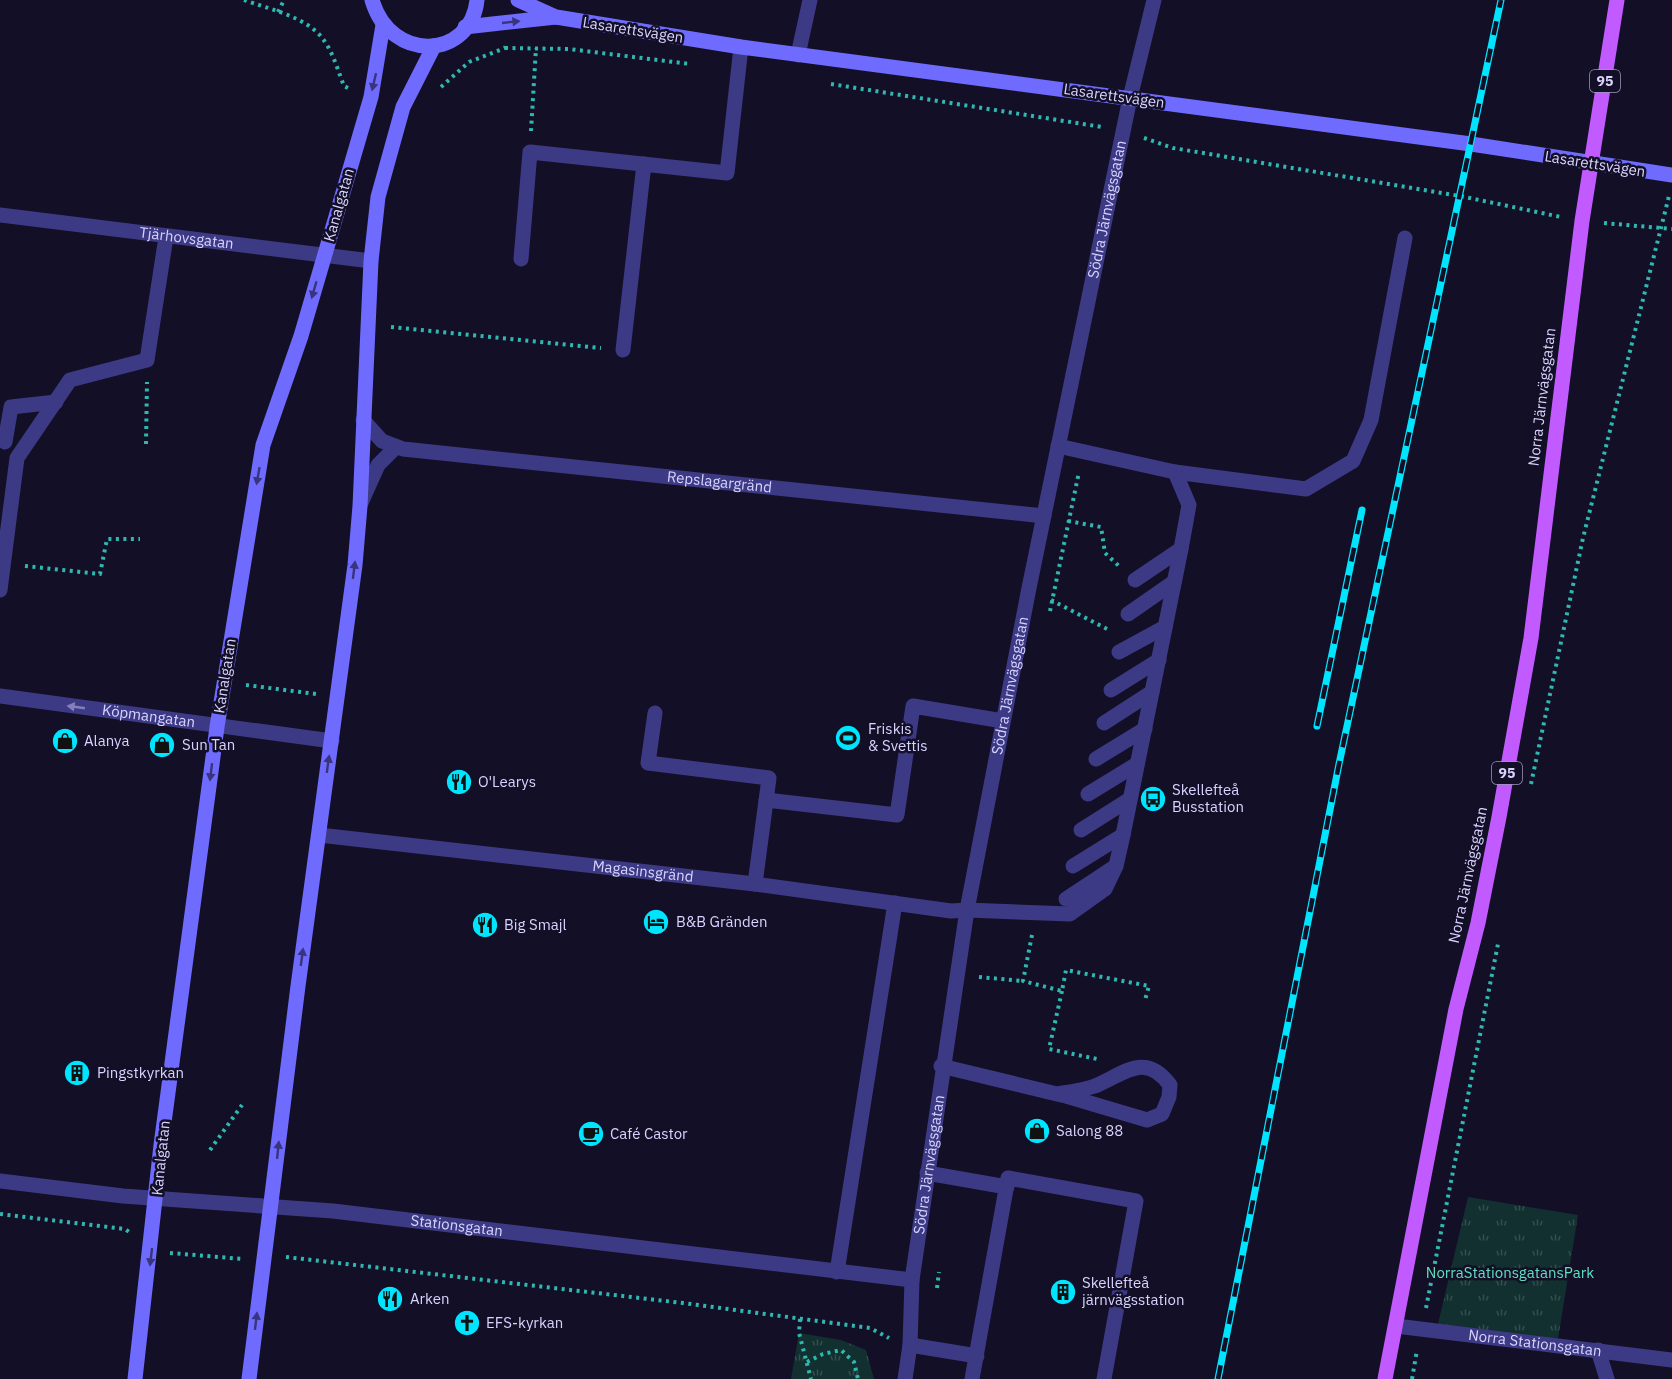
<svg xmlns="http://www.w3.org/2000/svg" width="1672" height="1379" viewBox="0 0 1672 1379" font-family="'IBM Plex Sans',sans-serif">
  <style>
    .grass { fill: url(#grass-tufts) }
    .lines { fill: none; stroke-linecap: round; stroke-linejoin: round }
    .path { stroke: #2fb8b0; stroke-width: 4; stroke-dasharray: 3 4.5; stroke-linecap: butt }
    .lane { stroke: #3d3a85; stroke-width: 15 }
    .street { stroke: #3d3a85; stroke-width: 15 }
    .secondary { stroke: #6f6bff; stroke-width: 15 }
    .primary { stroke: #c25bff; stroke-width: 15 }
    .rail-casing { stroke: #00e5ff; stroke-width: 7 }
    .rail { stroke: #130f26; stroke-width: 4.5; stroke-dasharray: 14; stroke-linecap: butt }
    .oneway { fill: #38347d }
    .oneway2 { fill: #837fbc }
    .labels { text-anchor: middle; stroke-width: 5; stroke-linejoin: round; paint-order: stroke }
    .shield { fill: #130f26; stroke: #9e99be; stroke-width: 1.5 }
    .shield-label { font-size: 14px; font-weight: bold; fill: #d9d4ff }
    .street-label { font-size: 15px; fill: #d9d4ff; stroke: #130f26 }
    .poi-label { font-size: 15px; fill: #d9d4ff; stroke: #130f26; text-anchor: start }
    .park-label { font-size: 15px; fill: #5fe0c0; stroke: #130f26 }
  </style>
  <defs>
    <pattern id="grass-tufts" width="24" height="20" patternUnits="userSpaceOnUse" patternTransform="scale(1.5)"><rect width="24" height="20" fill="#12302f"/><path d="M3 7l-1-3M5 7V3M7 7l1-3M15 17l-1-3M17 17v-4M19 17l1-3" fill="none" stroke="#344d4e"/></pattern>
  </defs>
  <rect width="100%" height="100%" fill="#130f26"/>
  <g class="grass">
    <path d="M1468 1197 1578 1215 1558 1339 1438 1324Z"/>
    <path d="M799 1333 841 1340 866 1350 874 1379H791Z"/>
  </g>
  <g class="lines">
    <g class="path">
      <path d="M244 0C269 9 307 17 323 39 333 52 338 71 344 86L350 89"/>
      <path d="M278 12 284 0"/>
      <path d="M505 48 569 49 690 64"/>
      <path d="M831 84 1102 127"/>
      <path d="M441 87 469 62 505 48 506 45"/>
      <path d="M531 131 536 48"/>
      <path d="M1144 138 1173 148 1460 196 1561 217"/>
      <path d="M1604 223 1672 229"/>
      <path d="M391 327 601 348"/>
      <path d="M146 444 147 382"/>
      <path d="M1068 521 1101 527 1105 553 1120 567"/>
      <path d="M25 566 100 574 107 539H140"/>
      <path d="M1051 600 1109 630"/>
      <path d="M1050 611 1079 472"/>
      <path d="M246 685 316 694"/>
      <path d="M1531 784 1583 538 1669 196"/>
      <path d="M1032 935 1023 981 1062 991 1066 970 1149 986 1145 1000"/>
      <path d="M979 977 1023 981"/>
      <path d="M1062 991 1049 1049 1097 1059"/>
      <path d="M210 1150 242 1105"/>
      <path d="M0 1214 125 1229 129 1232"/>
      <path d="M170 1253 243 1259"/>
      <path d="M286 1257 683 1303 870 1328 889 1338"/>
      <path d="M937 1288 939 1272"/>
      <path d="M1426 1308 1498 944"/>
      <path d="M800 1319 799 1333 811 1379"/>
      <path d="M807 1362 823 1354 841 1350 854 1362 858 1379"/>
      <path d="M1412 1379 1417 1350"/>
    </g>
    <g class="lane">
      <path d="M521 259 530 152 727 173 741 47"/>
      <path d="M623 350 644 164"/>
      <path d="M5 442 11 407 56 402"/>
      <path d="M1175 472 1306 489 1353 461 1371 420 1405 238"/>
      <path d="M1135 580 1181 549"/>
      <path d="M0 590 17 458 70 380 147 360 166 237"/>
      <path d="M1128 614 1174 582"/>
      <path d="M1119 652 1165 627"/>
      <path d="M1111 690 1159 660"/>
      <path d="M655 713 648 763 769 778 755 884"/>
      <path d="M1104 723 1152 692"/>
      <path d="M1096 759 1145 729"/>
      <path d="M1088 794 1137 764"/>
      <path d="M766 800 897 815 913 706 1003 721"/>
      <path d="M1081 830 1130 799"/>
      <path d="M1073 866 1123 835"/>
      <path d="M1066 899 1116 866"/>
      <path d="M967 910 1070 914 1105 889 1116 866 1123 835 1181 549 1189 505 1175 472 1058 446"/>
      <path d="M941 1066 1057 1094 1066 1096 1147 1120 1162 1114 1169 1097 1170 1085C1145 1051 1124 1074 1095 1086 1083 1090 1069 1092 1057 1094"/>
      <path d="M927 1173 1007 1187"/>
      <path d="M837 1272 895 903"/>
      <path d="M910 1345 977 1356"/>
      <path d="M1598 1350 1607 1379"/>
      <path d="M972 1379 1008 1178 1136 1201 1104 1379"/>
    </g>
    <g class="street">
      <path d="M798 55 810 0"/>
      <path id="s1" d="M0 215 371 261"/>
      <path id="s2" d="M363 420 382 441 403 449 1044 516"/>
      <path d="M361 503 378 465 395 448"/>
      <path id="s3" d="M0 696 332 741"/>
      <path id="s4" d="M319 835 755 884 951 911 967 910"/>
      <path id="s5" d="M0 1181 123 1196 333 1211 912 1280"/>
      <path id="s6" d="M1396 1326 1672 1360"/>
      <path id="s7" d="M905 1379 910 1345 912 1280 967 910 1029 588 1130 98 1154 0"/>
    </g>
    <g class="secondary">
      <path d="M372 0C391 64 471 59 477 0"/>
      <path d="M518 0 556 17 741 47 1471 144 1672 175"/>
      <path d="M465 27 556 17"/>
      <path d="M135 1379 161 1145 217 727 263 445 301 336 371 97 383 25"/>
      <path d="M249 1379 298 986 355 565 360 506 371 261 378 197 403 107 434 46"/>
    </g>
    <path class="primary" d="M1385 1379 1456 1009 1478 923 1499 817 1531 638 1582 221 1617 0"/>
    <g class="rail-casing">
      <g id="rail">
        <path d="M1317 726 1362 510"/>
        <path d="M1218 1379 1339 764 1501 0"/>
      </g>
    </g>
    <use href="#rail" class="rail"/>
  </g>
  <defs><path id="oneway-solid" d="M-6-.8H1V-3.2L6.5 0L1 3.2V.8H-6Z" transform="scale(1.5)"/></defs>
  <g class="oneway">
    <use href="#oneway-solid" transform="translate(511 22) rotate(-6)"/>
    <use href="#oneway-solid" transform="translate(374 82) rotate(103)"/>
    <use href="#oneway-solid" transform="translate(314 290) rotate(106)"/>
    <use href="#oneway-solid" transform="translate(258 476) rotate(100)"/>
    <use href="#oneway-solid" transform="translate(354 570) rotate(-83)"/>
    <use href="#oneway-solid" transform="translate(328 764) rotate(-82)"/>
    <use href="#oneway-solid" transform="translate(211 772) rotate(97)"/>
    <use href="#oneway-solid" transform="translate(302 957) rotate(-82)"/>
    <use href="#oneway-solid" transform="translate(278 1150) rotate(-84)"/>
    <use href="#oneway-solid" transform="translate(151 1257) rotate(97)"/>
    <use href="#oneway-solid" transform="translate(256 1321) rotate(-83)"/>
  </g>
  <use class="oneway2" href="#oneway-solid" transform="translate(76 707) rotate(-172)"/>
  <defs>
    <g id="stadium-disc" transform="scale(1.35)"><circle r="9.5" fill="#00e5ff" stroke="#130f26"/><path d="M0-5a6.5 5 0 1 0 0 10a6.5 5 0 1 0 0-10ZM-3.5-1.8h7v3.6h-7Z" fill="#111"/></g>
    <g id="shop-disc" transform="scale(1.35)"><circle r="9.5" fill="#00e5ff" stroke="#130f26"/><path d="M-5-2.5h2.3a2.7 3.5 0 0 1 5.4 0H5L5.5 6h-11ZM-1.5-2.5h3a1.5 2.3 0 0 0-3 0Z" fill="#111"/></g>
    <g id="restaurant-disc" transform="scale(1.35)"><circle r="9.5" fill="#00e5ff" stroke="#130f26"/><path d="M-5-6h1v4h1v-4h1v4h1v-4h1v5L-1.5 .5V6h-2V.5L-5-1ZM5-6V6H3V1.5H1.5Q1.5-4 5-6Z" fill="#111"/></g>
    <g id="bus-disc" transform="scale(1.35)"><circle r="9.5" fill="#00e5ff" stroke="#130f26"/><path d="M-5-6H5V4H4V6H2V4H-2V6H-4V4H-5ZM-3.5-4V0h7V-4ZM-3.5 1.2v1.5H-2V1.2ZM2 1.2v1.5H3.5V1.2Z" fill="#111"/></g>
    <g id="hotel-disc" transform="scale(1.35)"><circle r="9.5" fill="#00e5ff" stroke="#130f26"/><path d="M-6-4.5h1.5V1H6V5H4.5V3h-9V5H-6ZM-4 0a1.8 1.8 0 1 1 3.6 0ZM.5 0V-2.5h3Q6-2.5 6 0Z" fill="#111"/></g>
    <g id="building-disc" transform="scale(1.35)"><circle r="9.5" fill="#00e5ff" stroke="#130f26"/><path d="M-4-6H4V6H1V3H-1V6H-4ZM-2.5-4.3h1.7v1.8h-1.7ZM.8-4.3h1.7v1.8H.8ZM-2.5-1h1.7V.8h-1.7ZM.8-1h1.7V.8H.8Z" fill="#111"/></g>
    <g id="cafe-disc" transform="scale(1.35)"><circle r="9.5" fill="#00e5ff" stroke="#130f26"/><path d="M-5.5-4.5H6V0H3Q3 3.5 0 3.5H-2.5Q-5.5 3.5-5.5 0ZM3-3.2v2h1.7v-2ZM-6 4.5H4V6H-6Z" fill="#111"/></g>
    <g id="church-disc" transform="scale(1.35)"><circle r="9.5" fill="#00e5ff" stroke="#130f26"/><path d="M-1.2-6h2.4v3.5h3.3v2.4h-3.3V6h-2.4V-.1h-3.3v-2.4h3.3Z" fill="#111"/></g>
  </defs>
  <g fill-rule="evenodd">
    <use href="#stadium-disc" x="848" y="738"/>
    <use href="#shop-disc" x="65" y="741"/>
    <use href="#shop-disc" x="162" y="745"/>
    <use href="#restaurant-disc" x="459" y="782"/>
    <use href="#bus-disc" x="1153" y="799"/>
    <use href="#hotel-disc" x="656" y="922"/>
    <use href="#restaurant-disc" x="485" y="925"/>
    <use href="#building-disc" x="77" y="1073"/>
    <use href="#shop-disc" x="1037" y="1131"/>
    <use href="#cafe-disc" x="591" y="1134"/>
    <use href="#building-disc" x="1063" y="1292"/>
    <use href="#restaurant-disc" x="390" y="1299"/>
    <use href="#church-disc" x="467" y="1323"/>
  </g>
  <g class="labels">
    <g class="shield">
      <rect x="1590" y="70" width="30" height="22" rx="4.5"/>
      <rect x="1492" y="762" width="30" height="22" rx="4.5"/>
    </g>
    <g class="shield-label">
      <text x="1605" y="86">95</text>
      <text x="1507" y="778">95</text>
    </g>
    <g class="street-label">
      <text transform="translate(633 30) rotate(9)" y="5">Lasarettsvägen</text>
      <text transform="translate(1114 96) rotate(8)" y="5">Lasarettsvägen</text>
      <text transform="translate(1595 164) rotate(9)" y="5">Lasarettsvägen</text>
      <text transform="translate(339 205) rotate(-74)" y="5">Kanalgatan</text>
      <text dy="5" stroke="none"><textPath href="#s7" startOffset="1188">Södra Järnvägsgatan</textPath></text>
      <text dy="5" stroke="none"><textPath href="#s1" startOffset="188">Tjärhovsgatan</textPath></text>
      <text transform="translate(1542 397) rotate(-83)" y="5">Norra Järnvägsgatan</text>
      <text dy="5" stroke="none"><textPath href="#s2" startOffset="369">Repslagargränd</textPath></text>
      <text transform="translate(225 676) rotate(-81)" y="5">Kanalgatan</text>
      <text dy="5" stroke="none"><textPath href="#s7" startOffset="702">Södra Järnvägsgatan</textPath></text>
      <text dy="5" stroke="none"><textPath href="#s3" startOffset="150">Köpmangatan</textPath></text>
      <text dy="5" stroke="none"><textPath href="#s4" startOffset="326">Magasinsgränd</textPath></text>
      <text transform="translate(1468 875) rotate(-78)" y="5">Norra Järnvägsgatan</text>
      <text transform="translate(161 1158) rotate(-84)" y="5">Kanalgatan</text>
      <text dy="5" stroke="none"><textPath href="#s7" startOffset="216">Södra Järnvägsgatan</textPath></text>
      <text dy="5" stroke="none"><textPath href="#s5" startOffset="459">Stationsgatan</textPath></text>
      <text dy="5" stroke="none"><textPath href="#s6" startOffset="140">Norra Stationsgatan</textPath></text>
    </g>
    <g class="poi-label">
      <text x="868" y="734">Friskis<tspan x="868" dy="17">&amp; Svettis</tspan></text>
      <text x="84" y="746">Alanya</text>
      <text x="182" y="750">Sun Tan</text>
      <text x="478" y="787">O'Learys</text>
      <text x="1172" y="795">Skellefteå<tspan x="1172" dy="17">Busstation</tspan></text>
      <text x="676" y="927">B&amp;B Gränden</text>
      <text x="504" y="930">Big Smajl</text>
      <text x="97" y="1078">Pingstkyrkan</text>
      <text x="1056" y="1136">Salong 88</text>
      <text x="610" y="1139">Café Castor</text>
      <text x="1082" y="1288">Skellefteå<tspan x="1082" dy="17">järnvägsstation</tspan></text>
      <text x="410" y="1304">Arken</text>
      <text x="486" y="1328">EFS-kyrkan</text>
    </g>
    <g class="park-label">
      <text x="1510" y="1278">NorraStationsgatansPark</text>
    </g>
  </g>
</svg>
